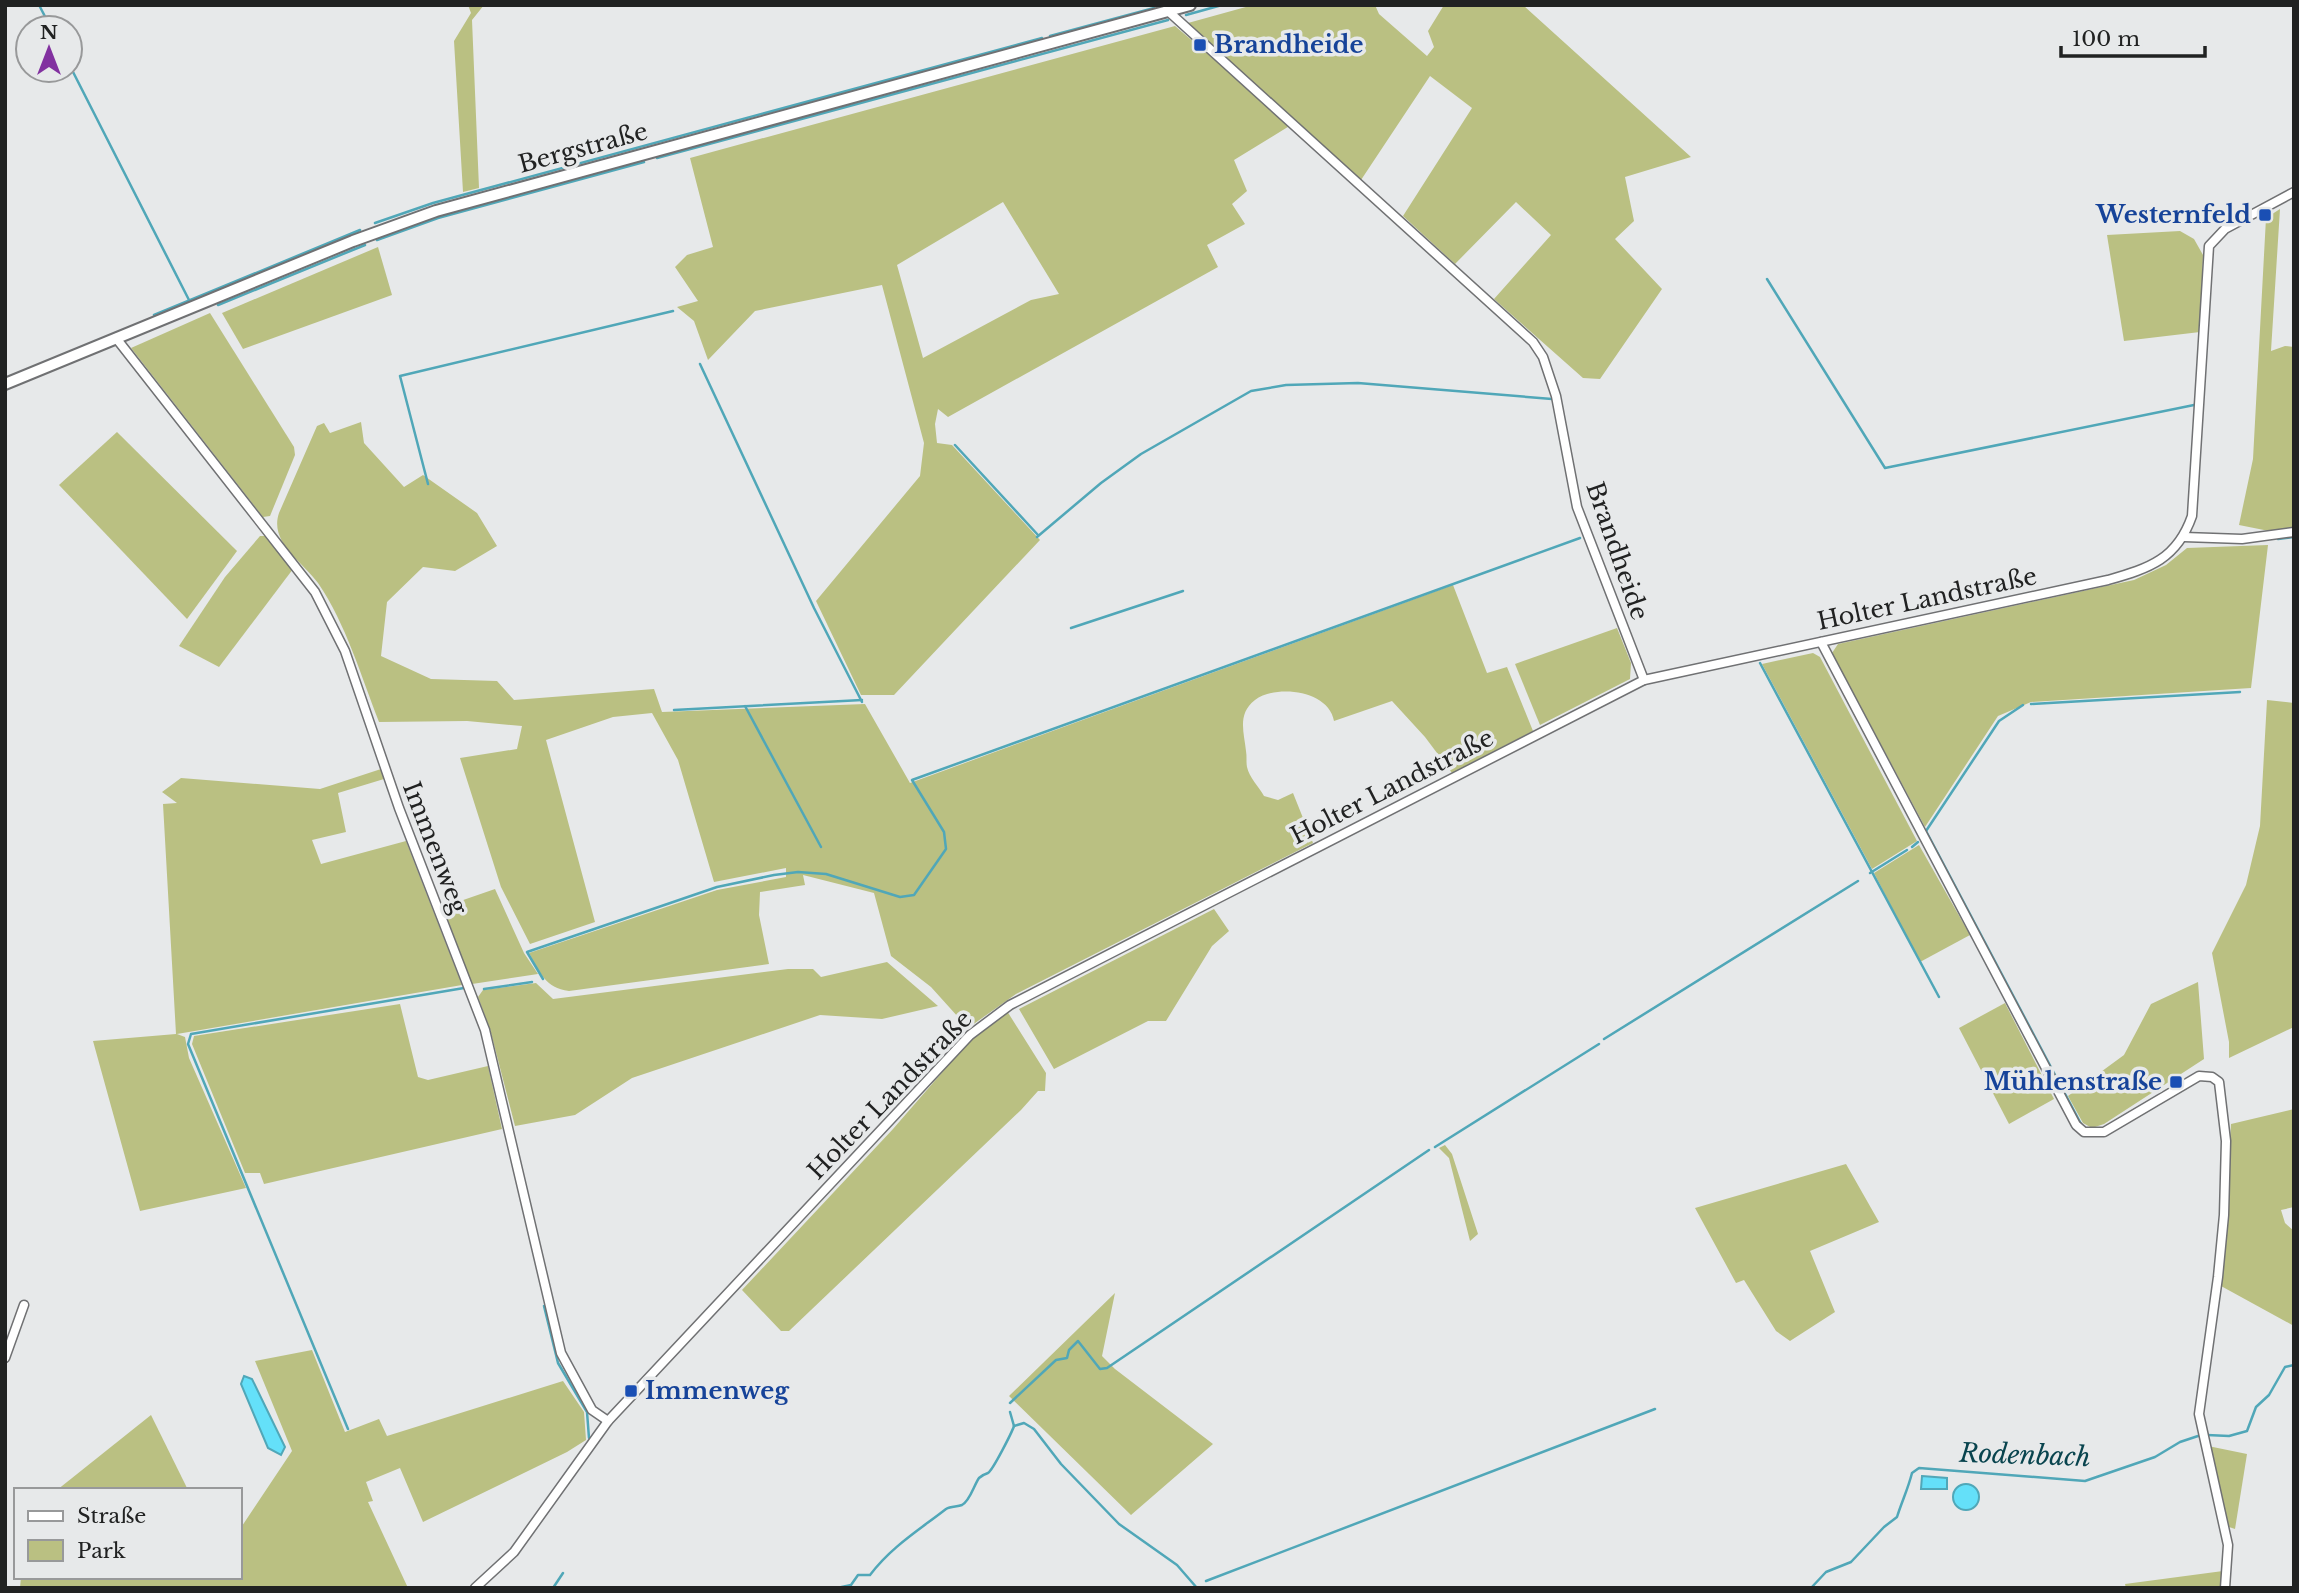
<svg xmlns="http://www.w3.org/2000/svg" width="2299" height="1593" viewBox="0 0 2299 1593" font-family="'Libre Baskerville',serif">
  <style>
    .green { fill: #bac082; fill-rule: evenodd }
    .water { fill: #64e0f9; stroke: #50a7b8; stroke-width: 2 }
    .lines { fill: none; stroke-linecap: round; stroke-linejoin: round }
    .stream { stroke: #50a7b8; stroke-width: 2.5 }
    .minor-casing { stroke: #707173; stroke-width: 11 }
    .tertiary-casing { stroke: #707173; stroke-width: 14 }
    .minor { stroke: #fff; stroke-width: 8 }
    .tertiary { stroke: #fff; stroke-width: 10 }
    .transit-dot { fill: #1a4fb4; stroke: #e7e9ea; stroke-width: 2.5 }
    .labels { text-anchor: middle; stroke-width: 7; stroke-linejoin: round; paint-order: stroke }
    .transit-label { font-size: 24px; font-weight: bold; fill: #164399; stroke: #e7e9ea; text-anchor: start }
    .street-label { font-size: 24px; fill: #212222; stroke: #e7e9ea }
    .water-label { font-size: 26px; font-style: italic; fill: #09444e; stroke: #e7e9ea }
  </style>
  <rect width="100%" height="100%" fill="#e7e9ea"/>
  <g class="green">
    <path d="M468 5H484L472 20 479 188 463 192 454 41 471 13Z"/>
    <path d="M1253 5H1375L1379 14 1427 56 1434 47 1428 31 1444 5H1523L1691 157 1625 177 1634 221 1615 239 1662 289 1600 379 1583 378 1494 299 1551 235 1516 202 1455 264 1403 216 1472 108 1430 76 1361 180 1188 23Z"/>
    <path d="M1175 26 1291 125 1234 160 1247 191 1232 204 1245 224 1207 245 1218 267 948 417 938 409 935 424 937 443 952 445 1040 540 894 695H861L816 601 920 476 924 443 882 285 755 311 708 360 694 321 677 307 698 301 675 267 687 255 713 247 690 158ZM1003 202 1059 294 1031 300 923 358 897 265Z"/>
    <path d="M2280 209 2271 351 2285 346 2294 347V529L2274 532 2239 525 2253 459 2266 218Z"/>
    <path d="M2180 231 2194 239 2203 255 2200 332 2124 341 2107 235Z"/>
    <path d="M378 247 392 295 243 349 222 313Z"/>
    <path d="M210 313 294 447 295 455 270 516 263 517 131 348Z"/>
    <path d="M361 422 364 443 404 487 423 475 477 513 497 546 455 571 423 567 387 602 381 656 431 679 497 681 514 700 654 689 662 712 865 704 910 783 1453 585 1487 673 1507 667 1533 731 1452 773 1425 737 1392 701 1334 721C1329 690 1276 684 1255 700 1237 714 1244 732 1246 751 1247 756 1246 762 1247 767 1249 777 1259 787 1264 796L1278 800 1293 793 1313 843 1016 994 968 1028 931 987 891 956 874 893 803 875 805 885 760 892 759 915 769 964 569 991C545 988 540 972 529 953L717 890 786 877V868L714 882 678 760 652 713 613 717 546 740 595 922 530 944 501 887 460 758 517 749 522 726 467 721 379 722C361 676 346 624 318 583 302 561 269 542 279 513L317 426 324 423 330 433Z"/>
    <path d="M117 432 237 551 187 619 59 485Z"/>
    <path d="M260 536H265L293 569 219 667 179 646 225 577Z"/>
    <path d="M2268 545 2251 688 2031 702 1998 716 1925 827 1832 653 1838 644 2134 580 2166 565 2187 548Z"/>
    <path d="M1617 628 1631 663 1630 679 1540 725 1515 664Z"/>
    <path d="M1813 653 1820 657 1917 841 1872 869 1762 664Z"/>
    <path d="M2267 700 2294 703V1027L2229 1058V1042L2212 953 2246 885 2260 826Z"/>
    <path d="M381 769 384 779 338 793 346 832 312 840 321 864 406 841 462 985 177 1034 185 1037 189 1058 246 1188 140 1211 93 1041 176 1034 163 804 177 803 162 792 181 778 320 789Z"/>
    <path d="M1919 845 1970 935 1920 962 1874 873Z"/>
    <path d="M495 889 524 953 538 974 472 984 443 907Z"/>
    <path d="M1214 909 1229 931 1212 946 1166 1021H1148L1054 1069 1019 1009Z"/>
    <path d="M887 962 938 1006 882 1019 820 1015 632 1078 575 1115 515 1126 490 1029 478 997 483 990 536 983 553 999 788 969H813L821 977Z"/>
    <path d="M2198 982 2204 1059 2104 1124 2092 1128 2083 1123 2068 1096 2124 1055 2151 1004Z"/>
    <path d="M2005 1003 2054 1099 2009 1124 1959 1028Z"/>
    <path d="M400 1004 418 1077 428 1080 488 1066 502 1129 264 1184 260 1173H245L192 1044 194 1036Z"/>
    <path d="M1007 1011 1046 1073 1045 1091H1038L1021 1110 789 1331H781L742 1290 893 1129 972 1038Z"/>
    <path d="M2294 1109V1207L2281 1210 2285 1223 2294 1231V1326L2221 1286 2231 1124Z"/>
    <path d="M1445 1145 1452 1154 1478 1234 1470 1241 1449 1158 1439 1148Z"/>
    <path d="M1846 1164 1879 1222 1810 1251 1835 1312 1790 1341 1776 1331 1744 1280 1736 1283 1695 1208Z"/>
    <path d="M1115 1293 1102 1356 1115 1369 1213 1444 1131 1515 1009 1396Z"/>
    <path d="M312 1350 345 1432 379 1419 387 1436 563 1381 584 1412 586 1440 567 1452 423 1522 400 1468 366 1482 373 1501 368 1502 408 1588H20L21 1577H240V1529L292 1451 255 1361Z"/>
    <path d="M151 1415 188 1490H57Z"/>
    <path d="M2208 1446 2247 1454 2235 1529 2229 1527Z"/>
    <path d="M2223 1571 2220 1588H2126L2125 1584Z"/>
  </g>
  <g class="water">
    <path d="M244 1376 252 1379 285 1447 281 1455 268 1448 241 1384Z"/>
    <path d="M1922 1476 1947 1478V1489H1921Z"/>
    <circle cx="1966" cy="1497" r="13"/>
  </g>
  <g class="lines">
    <g class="stream">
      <path d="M39 5 51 28"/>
      <path d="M1186 15 1222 5"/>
      <path d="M1050 36 1154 8"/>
      <path d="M70 66 189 300"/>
      <path d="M657 158 1168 20"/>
      <path d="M375 223 433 203 1042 38"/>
      <path d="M377 240 438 218 644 162"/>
      <path d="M1767 279 1885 468 2194 405"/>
      <path d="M218 305 365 245"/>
      <path d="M154 315 360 230"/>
      <path d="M700 364 814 608 862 702"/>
      <path d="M955 445 1038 535"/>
      <path d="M428 484 400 376 673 311"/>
      <path d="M1037 537 1101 483 1141 454 1251 391 1286 385 1358 383 1552 399"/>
      <path d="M2278 539 2294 537"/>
      <path d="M1071 628 1183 591"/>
      <path d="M1760 663 1939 997"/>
      <path d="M2031 704 2240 692"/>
      <path d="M745 706 821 847"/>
      <path d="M674 710 862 700"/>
      <path d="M1926 831 2081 1124"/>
      <path d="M1926 831 1999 721 2023 705"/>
      <path d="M1912 847 1918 842"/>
      <path d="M1870 873 1907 850"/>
      <path d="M543 979 527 952 717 887 774 875 798 872 826 874 900 897 914 895 946 849 944 832 912 780 1580 538"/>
      <path d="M484 989 532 982"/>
      <path d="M1604 1039 1858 881"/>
      <path d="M1435 1147 1599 1044"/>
      <path d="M544 1306 558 1363 587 1412 589 1438"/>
      <path d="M1010 1403 1056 1360 1067 1358 1069 1350 1078 1341 1100 1369 1107 1368 1429 1150"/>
      <path d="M1010 1412 1014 1426"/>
      <path d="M1014 1426 1024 1423 1034 1429 1061 1464 1119 1524 1177 1565 1197 1588"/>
      <path d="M348 1429 188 1044 191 1034 464 988"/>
      <path d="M2207 1435 2229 1436 2247 1431 2256 1407 2269 1395 2285 1367 2294 1365"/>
      <path d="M1206 1581 1655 1409"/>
      <path d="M553 1588 563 1573"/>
      <path d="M837 1588 851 1585 858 1575H870C891 1547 919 1530 946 1509 951 1506 957 1507 962 1505 970 1501 974 1485 979 1478 982 1475 985 1474 988 1473 993 1470 1012 1432 1014 1426"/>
      <path d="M1811 1588 1826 1572 1851 1562 1884 1527 1897 1517C1902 1501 1908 1489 1912 1473L1919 1468 2085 1481 2155 1457 2180 1442 2201 1435"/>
    </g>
    <g class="minor-casing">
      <g id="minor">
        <path d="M1168 11 1533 342 1543 357 1556 396 1577 507 1644 680"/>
        <path d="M116 338 315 592 345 651 399 808 485 1030 561 1353 592 1410 608 1421"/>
        <path d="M2184 537 2242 539 2294 532"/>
        <path d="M1821 642 2076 1125 2084 1132H2104L2199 1076 2212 1077 2219 1082 2226 1141 2224 1215 2218 1277 2199 1414 2228 1545 2225 1588"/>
        <path d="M5 1358 24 1305"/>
        <path d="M475 1588 514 1552 608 1421 970 1035 1010 1005 1644 680 2108 580C2150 568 2177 559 2192 516L2209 246 2225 229 2294 192"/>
      </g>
    </g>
    <g class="tertiary-casing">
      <path id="tertiary" d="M5 384 353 241 436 211 1190 5"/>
    </g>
    <use href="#minor" class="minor"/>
    <use href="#tertiary" class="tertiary"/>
  </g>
  <g class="transit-dot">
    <rect x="1193" y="38" width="14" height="14" rx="3.5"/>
    <rect x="2258" y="208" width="14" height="14" rx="3.5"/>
    <rect x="2169" y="1075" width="14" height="14" rx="3.5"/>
    <rect x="624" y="1384" width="14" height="14" rx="3.5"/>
  </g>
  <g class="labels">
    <g class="transit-label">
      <text x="1214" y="53">Brandheide</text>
      <text x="2251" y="223" text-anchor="end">Westernfeld</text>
      <text x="2162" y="1090" text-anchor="end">Mühlenstraße</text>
      <text x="645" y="1399">Immenweg</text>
    </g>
    <g class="street-label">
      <text transform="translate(583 148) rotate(-15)" y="8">Bergstraße</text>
      <text transform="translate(1617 551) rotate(71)" y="8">Brandheide</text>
      <text transform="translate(1927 599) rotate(-12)" y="8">Holter Landstraße</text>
      <text transform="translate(1392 787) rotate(-27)" y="8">Holter Landstraße</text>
      <text transform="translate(435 848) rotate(69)" y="8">Immenweg</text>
      <text transform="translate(890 1095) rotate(-46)" y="8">Holter Landstraße</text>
    </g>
    <g class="water-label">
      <text transform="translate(2025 1455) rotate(2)" y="9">Rodenbach</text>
    </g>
  </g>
  <rect width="2299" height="1593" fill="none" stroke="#212222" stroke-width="14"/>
  <rect x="14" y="1488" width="228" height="91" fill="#e7e9ea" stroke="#98999a" stroke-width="2"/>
  <rect x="28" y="1511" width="35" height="10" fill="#ffffff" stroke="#98999a" stroke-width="2"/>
  <text x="77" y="1523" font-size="21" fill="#212222">Straße</text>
  <rect x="28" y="1540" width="35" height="21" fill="#bac082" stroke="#98999a" stroke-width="2"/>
  <text x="77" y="1558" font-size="21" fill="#212222">Park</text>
  <g transform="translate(49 49)"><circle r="33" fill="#e7e9ea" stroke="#98999a" stroke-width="2"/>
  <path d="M0-5L12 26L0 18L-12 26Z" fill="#8231a0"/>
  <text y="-10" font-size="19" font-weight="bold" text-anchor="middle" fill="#212222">N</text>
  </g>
  <path d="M2061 46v10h144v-10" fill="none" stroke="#212222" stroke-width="3.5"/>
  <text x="2072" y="46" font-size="21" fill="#212222" stroke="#e7e9ea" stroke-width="5" paint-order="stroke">100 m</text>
</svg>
